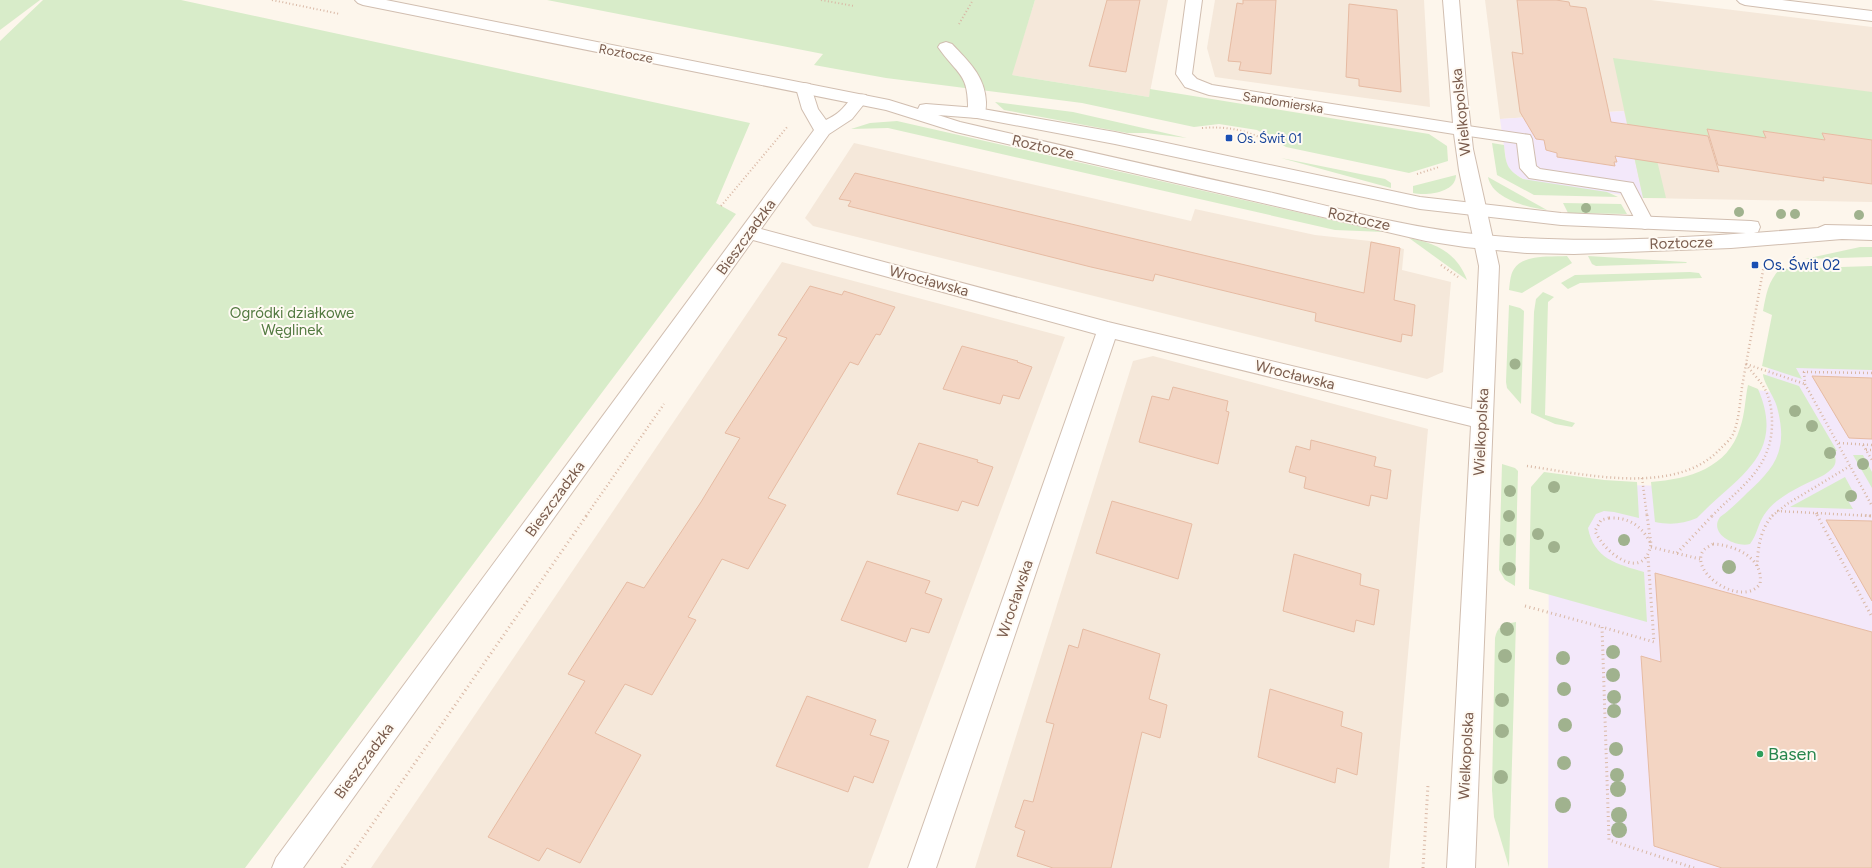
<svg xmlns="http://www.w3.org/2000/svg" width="1872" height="868" viewBox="0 0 1872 868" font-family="Figtree,sans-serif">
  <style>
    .residential { fill: #f5e8da }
    .education { fill: #f3e8fa }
    .green { fill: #d8ecc9 }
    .building { fill: #f3d5c3; stroke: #e6bba3 }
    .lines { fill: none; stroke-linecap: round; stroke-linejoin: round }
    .service-casing { stroke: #d1beb0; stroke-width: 2 }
    .minor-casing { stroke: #d1beb0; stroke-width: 2 }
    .tertiary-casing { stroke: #d1beb0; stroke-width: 2 }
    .path-far2 { stroke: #d9b8a5; stroke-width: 2; stroke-dasharray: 1 2.5; stroke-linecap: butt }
    .path-far1 { stroke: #d9b8a5; stroke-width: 2.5; stroke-dasharray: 1 3; stroke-linecap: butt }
    .path { stroke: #d9b8a5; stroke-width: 3; stroke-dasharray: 1 3.5; stroke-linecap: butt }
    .service { fill: #fff; fill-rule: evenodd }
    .minor { fill: #fff; fill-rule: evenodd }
    .tertiary { fill: #fff; fill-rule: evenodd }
    .tree { fill: #a0b28e }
    .transit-dot { fill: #1a4fb4; stroke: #fffaf3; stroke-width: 1.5 }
    .leisure-dot { fill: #2e9e5b; stroke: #fffaf3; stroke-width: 1.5 }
    .labels { text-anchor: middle; stroke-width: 4; stroke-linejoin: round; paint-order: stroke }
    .far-street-label { font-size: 13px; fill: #7a5c4d; stroke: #fffaf3 }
    .far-transit-label { font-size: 13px; fill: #164399; stroke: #fffaf3; text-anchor: start }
    .street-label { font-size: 15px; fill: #7a5c4d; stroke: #fffaf3 }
    .transit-label { font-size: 15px; fill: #164399; stroke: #fffaf3; text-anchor: start }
    .park-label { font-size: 15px; fill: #537a41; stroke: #fffaf3 }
    .near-leisure-label { font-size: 18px; fill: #27864d; stroke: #fffaf3; text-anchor: start }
  </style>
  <rect width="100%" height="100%" fill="#fdf6ec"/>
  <g class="residential">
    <path d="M1035 0H1168L1149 97 1011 75Z"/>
    <path d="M1215 0H1424L1430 107 1215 77 1207 48Z"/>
    <path d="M1485 0H1651L1872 27V202L1643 198 1623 111 1500 119Z"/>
    <path d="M854 143 1191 221 1195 209 1315 235 1370 241 1404 249 1402 270 1451 282 1443 372 1427 379 813 226 805 218Z"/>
    <path d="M782 262 1065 337 868 868H371Z"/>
    <path d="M1153 356 1428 429 1389 868H975L1133 361Z"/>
  </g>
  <g class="education">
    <path d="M1624 111 1643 198 1530 181 1523 179 1512 172 1507 167 1500 119Z"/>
    <path d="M1787 301 1872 304V868H1548L1549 475 1619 485 1674 486 1703 478 1740 447 1757 390 1773 392 1766 377Z"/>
  </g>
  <g class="green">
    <path d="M0 0H40L0 30Z"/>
    <path d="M43 0H181L750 123 716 203 736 214 245 868H0V41Z"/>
    <path d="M547 0H1035L1012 75 1149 97 1150 89 1429 134 1447 146 1448 161 1409 173 1286 147 1257 130 1219 124 1194 127 1082 103 886 78 814 65 823 54Z"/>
    <path d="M1613 58 1872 92V140L1822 133 1824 140 1764 131 1766 138 1707 130 1709 136 1649 127 1666 198H1643Z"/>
    <path d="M995 102 1073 112 1187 138 1146 133H1127L1004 110Z"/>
    <path d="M897 121 1384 232 1335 230 888 128 851 129 870 123Z"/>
    <path d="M1492 143 1504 145C1506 164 1506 169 1523 179L1607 192 1618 197 1534 195 1497 175Z"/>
    <path d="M1281 158 1385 179 1391 183V188Z"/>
    <path d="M1456 175C1456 193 1426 196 1413 193V186Z"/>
    <path d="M1488 177 1547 210C1529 208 1492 199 1488 177Z"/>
    <path d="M1563 203 1621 204 1627 214 1568 213Z"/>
    <path d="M1409 238C1436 243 1457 253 1467 280Z"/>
    <path d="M1860 247H1872V257L1805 259Z"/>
    <path d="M1567 256 1572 263 1522 293 1509 290C1510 283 1510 275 1514 269 1523 254 1552 257 1567 256Z"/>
    <path d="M1588 256 1686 262 1687 263 1596 266 1592 264Z"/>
    <path d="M1872 266V370L1796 368 1802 379 1762 366 1772 315 1763 311C1766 295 1768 281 1780 269Z"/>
    <path d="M1690 272 1699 273 1702 278 1580 283 1568 289 1561 283 1575 275Z"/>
    <path d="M1543 292 1554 297 1548 302 1545 415 1575 423 1572 427 1555 424 1531 413 1534 312 1536 299Z"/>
    <path d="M1509 305 1520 308 1524 311 1521 404 1507 388 1506 382Z"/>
    <path d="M1763 374 1799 386 1837 451H1833C1839 464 1834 468 1824 475 1804 485 1776 496 1764 515 1758 524 1757 535 1750 544 1736 548 1708 534 1720 517 1730 510 1739 501 1747 493 1777 466 1788 448 1777 407 1775 398 1763 382 1763 374Z"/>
    <path d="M1748 385 1758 389C1787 456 1736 477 1697 518 1683 524 1670 525 1655 522L1651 482C1689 479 1728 468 1740 428 1745 414 1745 399 1748 385Z"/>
    <path d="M1853 455H1863L1872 472V488Z"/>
    <path d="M1502 464 1515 468 1518 471 1515 586 1505 580 1499 570Z"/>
    <path d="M1544 472 1604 480 1637 482 1639 518 1614 512 1604 511 1596 514 1588 528C1594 559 1617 564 1644 572L1647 622 1529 589 1531 487Z"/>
    <path d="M1845 477 1857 499H1847L1853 509 1790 507Z"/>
    <path d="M1516 622 1509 867 1494 817 1492 790 1495 638C1497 626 1504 624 1516 622Z"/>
  </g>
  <g class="building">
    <path d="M1107 0H1140L1126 72 1089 66Z"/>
    <path d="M1243 0H1276L1271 74 1239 70 1241 62 1228 61 1237 3 1243 4Z"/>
    <path d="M1517 0H1556L1569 2 1570 6 1586 8 1611 122 1708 136 1719 172 1615 156 1617 162H1614L1615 166 1557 157V153L1546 150 1544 140 1536 139 1520 112 1512 52 1523 54Z"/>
    <path d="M1349 4 1397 10 1401 92 1359 86V79L1346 77Z"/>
    <path d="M1707 129 1766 138 1763 131 1825 140 1822 133 1872 140V184L1823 177 1824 181 1718 165Z"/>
    <path d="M855 173 1364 293 1371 242 1400 248 1394 300 1415 305 1412 336 1402 334 1401 342 1315 321 1316 313 1155 274 1153 281 1091 267 848 206 851 201 839 199Z"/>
    <path d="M810 286 842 295 844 291 895 307 880 335 876 334 858 365 850 362 768 498 786 505 748 569 722 559 688 617 696 620 652 695 625 684 595 733 641 755 580 863 547 848 539 861 488 837 585 681 568 674 627 582 644 588 701 502 740 438 725 433 787 338 778 335Z"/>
    <path d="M962 346 1018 361 1017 362 1032 367 1019 399 1003 395 1000 404 943 389Z"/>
    <path d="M1812 376 1872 378V439L1849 438Z"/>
    <path d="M1173 387 1228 401 1226 411 1229 412 1218 464 1139 442 1152 396 1169 400Z"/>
    <path d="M1311 440 1376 457 1374 466 1391 470 1387 499 1371 495 1369 506 1304 488 1306 477 1289 472 1296 446 1310 450Z"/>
    <path d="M919 443 978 460 977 462 993 467 978 506 962 501 958 511 897 494Z"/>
    <path d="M1112 501 1192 524 1178 579 1096 553Z"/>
    <path d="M1826 520 1872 521V601Z"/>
    <path d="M1294 554 1361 574 1360 585 1379 590 1374 625 1356 620 1354 632 1283 611Z"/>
    <path d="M867 561 930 581 925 593 942 599 929 633 911 628 906 642 841 620Z"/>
    <path d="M1655 573 1872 632V868H1722L1654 846 1641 656 1661 662Z"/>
    <path d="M1083 629 1160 654 1149 699 1167 705 1160 738 1142 732 1111 868H1053L1017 856 1025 831 1015 827 1024 800 1033 802 1054 724 1046 722 1069 645 1078 648Z"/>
    <path d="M1270 689 1343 712 1341 726 1362 733 1357 775 1337 768 1335 783 1258 757Z"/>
    <path d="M807 696 876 720 870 735 889 741 873 783 854 776 848 792 776 766Z"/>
  </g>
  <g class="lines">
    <g class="service-casing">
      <path id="service" d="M1461 125 1530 135 1532 139 1536 166 1540 169 1633 183 1654 223 1651 227 1645 229 1639 227 1621 192 1529 178 1520 168 1517 143 1455 134 1453 130 1455 126Z"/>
    </g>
    <g class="minor-casing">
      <g id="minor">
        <path d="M1186 0H1202L1192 74 1197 79 1212 85 1453 123 1443 0H1459L1466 85 1473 149 1499 266 1475 868H1447L1471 426 1115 339 936 868H908L1096 334 753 240 303 868H272L276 858 814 130 802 109 796 88 798 84 804 83 810 84 818 109 826 120C830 118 836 115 840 111 849 103 852 92 866 95L868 99 852 119 829 134 761 229 1108 322 1472 409 1479 266 1459 170 1454 134 1209 95 1185 87 1176 74Z"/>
        <path d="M1737 0H1782L1872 11V21L1745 5 1740 3Z"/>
        <path d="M946 42 952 44C968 61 985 76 986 102 986 107 986 112 983 117L977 118 971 117 968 113C969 72 958 76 938 47L940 44Z"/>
      </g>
    </g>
    <g class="tertiary-casing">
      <path id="tertiary" d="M355 0H386L889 100 918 109 920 105 926 104 977 108 1115 132 1420 197 1561 213 1751 221 1758 222 1760 227 1758 232 1754 233 1818 228 1825 225 1872 226V240L1842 239 1731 248 1574 254 1527 253 1465 247 1426 241 956 132 886 110 363 5 358 3ZM938 115 977 118 1115 144 1420 209 1561 225 1746 233C1654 240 1557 244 1465 233 1401 226 1337 208 1273 193 1169 170 1064 146 960 122Z"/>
    </g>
    <g class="path-far2">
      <path d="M272 0 340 14"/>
      <path d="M821 0 854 6"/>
      <path d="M959 24 973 0"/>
      <path d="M1202 128C1227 126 1247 130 1269 142"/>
      <path d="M1417 174 1439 167"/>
      <path d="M721 206 788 126"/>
    </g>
    <g class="path-far1">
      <path d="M1441 265 1458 277"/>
      <path d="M1746 364 1805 384"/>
      <path d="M1872 373 1804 372 1805 384 1872 506"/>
      <path d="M1839 443 1872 445"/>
      <path d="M1863 445 1872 460"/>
      <path d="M1866 450H1872"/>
      <path d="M1527 466C1584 474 1677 497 1721 448 1725 444 1732 438 1734 432 1740 416 1740 397 1743 381 1750 342 1757 304 1764 265"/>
      <path d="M1642 478 1647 516"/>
      <path d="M1777 511 1872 516"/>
      <path d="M1816 513 1818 516"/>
      <path d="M586 516 664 404"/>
      <path d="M1712 516C1740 487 1773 468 1772 421 1772 411 1770 400 1766 391 1761 381 1752 373 1746 364"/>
      <path d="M1772 516 1787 504 1850 466"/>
    </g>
    <g class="path">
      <path d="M1647 515 1651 544"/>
      <path d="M1817 515 1872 617"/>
      <path d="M1861 515 1872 516"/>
      <path d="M1609 518C1629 517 1642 526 1651 544 1644 583 1605 554 1595 531L1601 520Z"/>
      <path d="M1713 544C1735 545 1764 558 1760 584 1742 608 1689 573 1703 551 1705 548 1710 546 1713 544Z"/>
      <path d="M1651 547 1700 559"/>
      <path d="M1677 553 1713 515"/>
      <path d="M1648 557 1654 642 1602 627 1609 840 1694 868"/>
      <path d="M1757 566C1758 548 1760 529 1773 515"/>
      <path d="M1525 606 1602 627"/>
      <path d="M342 868 587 515"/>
      <path d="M1423 868 1428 785"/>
    </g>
    <use href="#service" class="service"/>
    <use href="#minor" class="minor"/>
    <use href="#tertiary" class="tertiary"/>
  </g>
  <g class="tree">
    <circle cx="1586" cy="208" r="5"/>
    <circle cx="1739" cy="212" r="5"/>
    <circle cx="1781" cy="214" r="5"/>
    <circle cx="1795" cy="214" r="5"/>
    <circle cx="1859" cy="215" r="5"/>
    <circle cx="1515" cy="364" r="5.5"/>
    <circle cx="1795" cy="411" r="6"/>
    <circle cx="1812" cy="426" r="6"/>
    <circle cx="1830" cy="453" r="6"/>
    <circle cx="1863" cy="464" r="6"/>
    <circle cx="1554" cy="487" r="6"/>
    <circle cx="1510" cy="491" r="6"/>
    <circle cx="1851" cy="496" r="6"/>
    <circle cx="1509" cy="516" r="6"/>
    <circle cx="1538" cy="534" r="6"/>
    <circle cx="1509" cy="540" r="6"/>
    <circle cx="1624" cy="540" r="6"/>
    <circle cx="1554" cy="547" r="6"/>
    <circle cx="1729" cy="567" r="7"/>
    <circle cx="1509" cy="569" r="7"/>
    <circle cx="1507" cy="629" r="7"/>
    <circle cx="1613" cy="652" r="7"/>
    <circle cx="1505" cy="656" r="7"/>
    <circle cx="1563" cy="658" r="7"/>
    <circle cx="1613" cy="675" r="7"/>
    <circle cx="1564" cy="689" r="7"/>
    <circle cx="1614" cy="697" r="7"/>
    <circle cx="1502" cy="700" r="7"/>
    <circle cx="1614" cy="711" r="7"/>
    <circle cx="1565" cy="725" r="7"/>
    <circle cx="1502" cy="731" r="7"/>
    <circle cx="1616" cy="749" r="7"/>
    <circle cx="1564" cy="763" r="7"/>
    <circle cx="1617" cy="775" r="7"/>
    <circle cx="1501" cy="777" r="7"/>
    <circle cx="1618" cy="789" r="8"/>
    <circle cx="1563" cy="805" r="8"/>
    <circle cx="1619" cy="815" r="8"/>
    <circle cx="1619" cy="830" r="8"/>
  </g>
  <g class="transit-dot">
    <rect x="1225" y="134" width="8" height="8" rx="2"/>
    <rect x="1751" y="261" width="8" height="8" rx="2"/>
  </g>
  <circle class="leisure-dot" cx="1760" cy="754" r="4"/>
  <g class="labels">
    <g class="far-street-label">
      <text transform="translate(626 53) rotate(11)" y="5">Roztocze</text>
      <text transform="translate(1283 102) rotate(9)" y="5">Sandomierska</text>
    </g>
    <g class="far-transit-label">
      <text x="1237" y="143">Os. Świt 01</text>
    </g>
    <g class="street-label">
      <text transform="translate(1461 112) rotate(-96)" y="5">Wielkopolska</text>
      <text transform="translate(1043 147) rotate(13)" y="5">Roztocze</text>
      <text transform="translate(1359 219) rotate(12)" y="5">Roztocze</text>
      <text transform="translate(746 237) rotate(-54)" y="5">Bieszczadzka</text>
      <text transform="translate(1681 243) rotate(-2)" y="5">Roztocze</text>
      <text transform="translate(929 281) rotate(15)" y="5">Wrocławska</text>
      <text transform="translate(1295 375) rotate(14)" y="5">Wrocławska</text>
      <text transform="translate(1481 432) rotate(-87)" y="5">Wielkopolska</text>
      <text transform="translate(555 499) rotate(-54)" y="5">Bieszczadzka</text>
      <text transform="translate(1015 599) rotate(-71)" y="5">Wrocławska</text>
      <text transform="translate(1466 756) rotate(-87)" y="5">Wielkopolska</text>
      <text transform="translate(364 761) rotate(-54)" y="5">Bieszczadzka</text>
    </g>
    <g class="transit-label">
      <text x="1763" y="270">Os. Świt 02</text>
    </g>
    <g class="park-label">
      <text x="292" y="318">Ogródki działkowe<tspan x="292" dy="17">Węglinek</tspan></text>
    </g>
    <g class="near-leisure-label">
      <text x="1768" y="760">Basen</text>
    </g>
  </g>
</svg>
